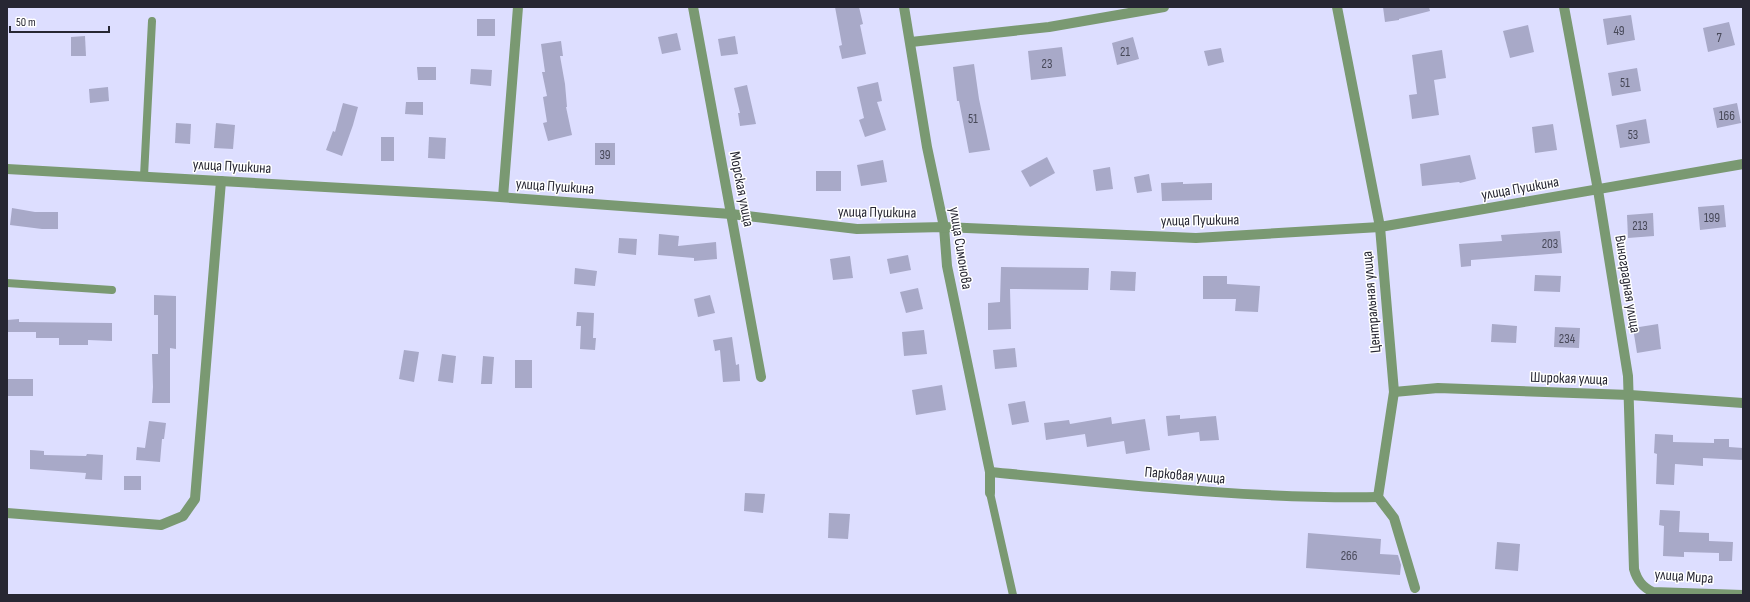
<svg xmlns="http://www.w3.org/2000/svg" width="1750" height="602" viewBox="0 0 1750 602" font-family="'Sofia Sans Condensed',sans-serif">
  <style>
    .building { fill: #a8a9c8 }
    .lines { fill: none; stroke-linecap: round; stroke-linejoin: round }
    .service { stroke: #7a9972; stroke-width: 8 }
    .minor { stroke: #7a9972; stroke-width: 10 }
    .labels { text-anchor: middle; stroke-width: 3; stroke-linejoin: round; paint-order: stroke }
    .number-label { font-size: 13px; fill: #474858 }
    .street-label { font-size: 15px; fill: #272733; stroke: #fff }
  </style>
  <rect width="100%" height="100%" fill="#dddeff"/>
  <g class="building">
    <path d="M835 7H859L863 24 860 25 866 54 842 59 839 46 842 45Z"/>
    <path d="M1383 7H1429L1430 11 1399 19V20L1385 22Z"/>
    <path d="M1631 15 1635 40 1607 45 1603 19Z"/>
    <rect x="477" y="19" width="18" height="17"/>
    <path d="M1729 22 1735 45 1708 52 1703 28Z"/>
    <path d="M1528 25 1534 52 1510 58 1503 31Z"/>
    <path d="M677 33 681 50 662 54 658 37Z"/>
    <path d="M85 36 86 56H71V37Z"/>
    <path d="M735 36 738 54 721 56 718 39Z"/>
    <path d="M1133 37 1139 59 1117 65 1112 43Z"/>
    <path d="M561 41 563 56H560L565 84 567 107H566L572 135 548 141 543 123 547 122 543 97 547 96 542 72H545L541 44Z"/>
    <path d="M1062 47 1066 76 1031 80 1028 51Z"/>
    <path d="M1221 48 1224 62 1208 66 1204 51Z"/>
    <path d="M1442 50 1446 78 1434 80 1439 115 1412 119 1409 95 1417 94 1412 55Z"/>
    <path d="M974 64 979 99 990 150 969 153 959 101H957L953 67Z"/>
    <path d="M417 67H436V80H418Z"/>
    <path d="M1637 68 1641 91 1612 96 1608 73Z"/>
    <path d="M471 69 492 70 491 86 470 84Z"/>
    <path d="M878 82 882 101 877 102 886 130 865 137 859 120 864 118 857 87Z"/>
    <path d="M747 85 756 124 740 126 738 113H740L734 88Z"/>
    <path d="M108 87 109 101 90 103 89 89Z"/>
    <path d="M406 102H423V115L405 114Z"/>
    <path d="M343 103 358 107 353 125 342 156 326 150 333 131 335 132Z"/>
    <path d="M1737 103 1741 123 1717 128 1713 108Z"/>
    <path d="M1646 119 1650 143 1620 148 1616 125Z"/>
    <path d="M176 123 191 124 190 144 175 143Z"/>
    <path d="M216 123 235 125 233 149 214 148Z"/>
    <path d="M1553 124 1557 150 1535 153 1532 127Z"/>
    <rect x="381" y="137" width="13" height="24"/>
    <path d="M429 137 446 138 445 159 428 158Z"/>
    <rect x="595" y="143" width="20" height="22"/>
    <path d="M1470 155 1476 179 1460 183 1459 182 1422 186 1420 164Z"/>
    <path d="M1047 157 1055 173 1030 187 1021 171Z"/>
    <path d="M883 160 887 182 861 186 857 165Z"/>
    <path d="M1110 167 1113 189 1096 191 1093 170Z"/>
    <rect x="816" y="171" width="25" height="20"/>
    <path d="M1149 174 1152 191 1137 193 1134 177Z"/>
    <path d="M1183 182V184L1212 183V200L1162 201 1161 183Z"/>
    <path d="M1724 205 1726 227 1700 230 1698 207Z"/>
    <path d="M12 208 35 212H58V229H42L10 225Z"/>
    <path d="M1653 213 1654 236 1628 238 1627 215Z"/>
    <path d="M1560 231 1562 253 1471 260V266L1461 267 1459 244 1502 241 1501 235Z"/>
    <path d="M659 234 679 236 678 246 716 242 717 259 694 261V258L658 255Z"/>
    <path d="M619 238 637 239 636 255 618 253Z"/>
    <path d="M908 255 911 270 890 274 887 259Z"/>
    <path d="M850 256 853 278 833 280 830 259Z"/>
    <path d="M1001 267 1089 268 1088 290 1010 289 1011 329 988 330V303L1000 302Z"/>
    <path d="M575 268 597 271 595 286 574 284Z"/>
    <path d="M1111 271 1136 272 1135 291 1110 290Z"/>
    <path d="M1535 275 1561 276 1560 292 1534 291Z"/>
    <path d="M1203 276H1227V284L1260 286 1258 312 1235 311 1236 299H1203Z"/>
    <path d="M918 288 923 309 906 313 900 292Z"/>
    <path d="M154 295 176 296V349L170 348V403H152L153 387 152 354H158V315H154Z"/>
    <path d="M710 295 715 313 698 317 694 299Z"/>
    <path d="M577 312 594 313 593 338H596L595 350 580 349 581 326H576Z"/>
    <path d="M19 319V322L112 323V341L88 340V345H59V338H36V332H7V320Z"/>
    <path d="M1492 324 1517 326 1516 343 1491 342Z"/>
    <path d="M1658 324 1661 349 1637 353 1633 328Z"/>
    <path d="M1555 327 1580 328 1579 348 1554 347Z"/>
    <path d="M924 330 927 354 904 356 902 332Z"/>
    <path d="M732 337 736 365 739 364 740 381 723 382 720 350 715 351 713 340Z"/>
    <path d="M1015 348 1017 367 995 369 993 350Z"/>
    <path d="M404 350 419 352 414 382 399 379Z"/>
    <path d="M442 354 456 356 453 383 438 381Z"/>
    <path d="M483 356 494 357 492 384H481Z"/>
    <rect x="515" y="360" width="17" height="28"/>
    <rect x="7" y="379" width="26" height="17"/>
    <path d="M942 385 946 410 916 415 912 390Z"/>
    <path d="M1025 401 1029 422 1012 425 1008 404Z"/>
    <path d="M1180 415V419L1216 416 1219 440 1200 441 1199 432 1168 436 1166 416Z"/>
    <path d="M1111 417 1112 424 1145 419 1150 450 1126 454 1124 441 1087 447 1085 434 1046 440 1044 423 1069 420 1070 424Z"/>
    <path d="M149 421 166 423 164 439H162L160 462 136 460 137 447 145 448Z"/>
    <path d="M1655 434 1673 435V442L1714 443V439H1729V447L1743 448V460L1703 458V466L1675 464 1674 485 1656 484 1657 454 1654 453Z"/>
    <path d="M30 450 44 451V455L86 456 87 454 103 455 102 480 85 479 86 473 30 469Z"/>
    <rect x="124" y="476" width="17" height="14"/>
    <path d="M745 493 765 494 763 513 744 511Z"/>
    <path d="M1660 510 1680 511 1679 532 1709 533V541L1733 542 1732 561H1719V553L1684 552V557L1663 556 1664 526 1659 525Z"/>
    <path d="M829 513 850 514 848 539 828 538Z"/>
    <path d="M1308 533 1381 539 1380 554 1398 555 1401 565 1400 575 1306 568Z"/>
    <path d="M1497 542 1520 544 1518 571 1495 569Z"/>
  </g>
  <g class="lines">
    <g class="service">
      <path d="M144 176 152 21"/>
      <path d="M7 283 112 290"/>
      <path d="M990 493 1013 595"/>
    </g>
    <g class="minor">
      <path d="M693 7 761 377"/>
      <path d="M904 7 927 147 944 227 947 266 990 472V493"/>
      <path d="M1337 7 1380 227 1394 392 1378 497 1394 518 1415 588"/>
      <path d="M1564 7 1598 190 1628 376 1634 569C1637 580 1642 587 1653 592L1743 595"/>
      <path d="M911 42 1049 27 1164 7"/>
      <path d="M7 169 485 196 731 214 857 229 944 227 1196 238 1380 227 1743 164"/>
      <path d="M503 197 518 7"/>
      <path d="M1394 392 1438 388 1630 395 1743 403"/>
      <path d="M990 472C1119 484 1248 499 1378 497"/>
      <path d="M7 513 161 525 183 516 195 499 221 181"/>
    </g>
  </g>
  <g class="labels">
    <g class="number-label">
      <text x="1619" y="35">49</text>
      <text x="1719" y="42">7</text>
      <text x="1125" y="56">21</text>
      <text x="1047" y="68">23</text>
      <text x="1625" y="87">51</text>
      <text x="1727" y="120">166</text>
      <text x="973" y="123">51</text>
      <text x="1633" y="139">53</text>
      <text x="605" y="159">39</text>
      <text x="1712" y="222">199</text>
      <text x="1640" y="230">213</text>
      <text x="1550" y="248">203</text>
      <text x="1567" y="343">234</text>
      <text x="1349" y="560">266</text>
    </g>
    <g class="street-label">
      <text transform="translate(232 166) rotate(3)" y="5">улица Пушкина</text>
      <text transform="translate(555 186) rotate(4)" y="5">улица Пушкина</text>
      <text transform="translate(1520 188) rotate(-10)" y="5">улица Пушкина</text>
      <text transform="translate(742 189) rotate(79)" y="5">Морская улица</text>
      <text transform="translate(877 212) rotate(1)" y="5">улица Пушкина</text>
      <text transform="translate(1200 220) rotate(-1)" y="5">улица Пушкина</text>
      <text transform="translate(961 248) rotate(81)" y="5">улица Симонова</text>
      <text transform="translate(1628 284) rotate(81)" y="5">Виноградная улица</text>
      <text transform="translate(1371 302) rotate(-95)" y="5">Центральная улица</text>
      <text transform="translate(1569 378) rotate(2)" y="5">Широкая улица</text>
      <text transform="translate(1185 475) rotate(5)" y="5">Парковая улица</text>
      <text transform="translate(1684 576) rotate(4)" y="5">улица Мира</text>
    </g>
  </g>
  <rect width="1750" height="602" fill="none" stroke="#272733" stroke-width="16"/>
  <path d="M10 26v6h99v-6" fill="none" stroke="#272733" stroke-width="2"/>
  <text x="16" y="26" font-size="12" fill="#272733" stroke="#ffffff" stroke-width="3" paint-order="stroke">50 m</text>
</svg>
